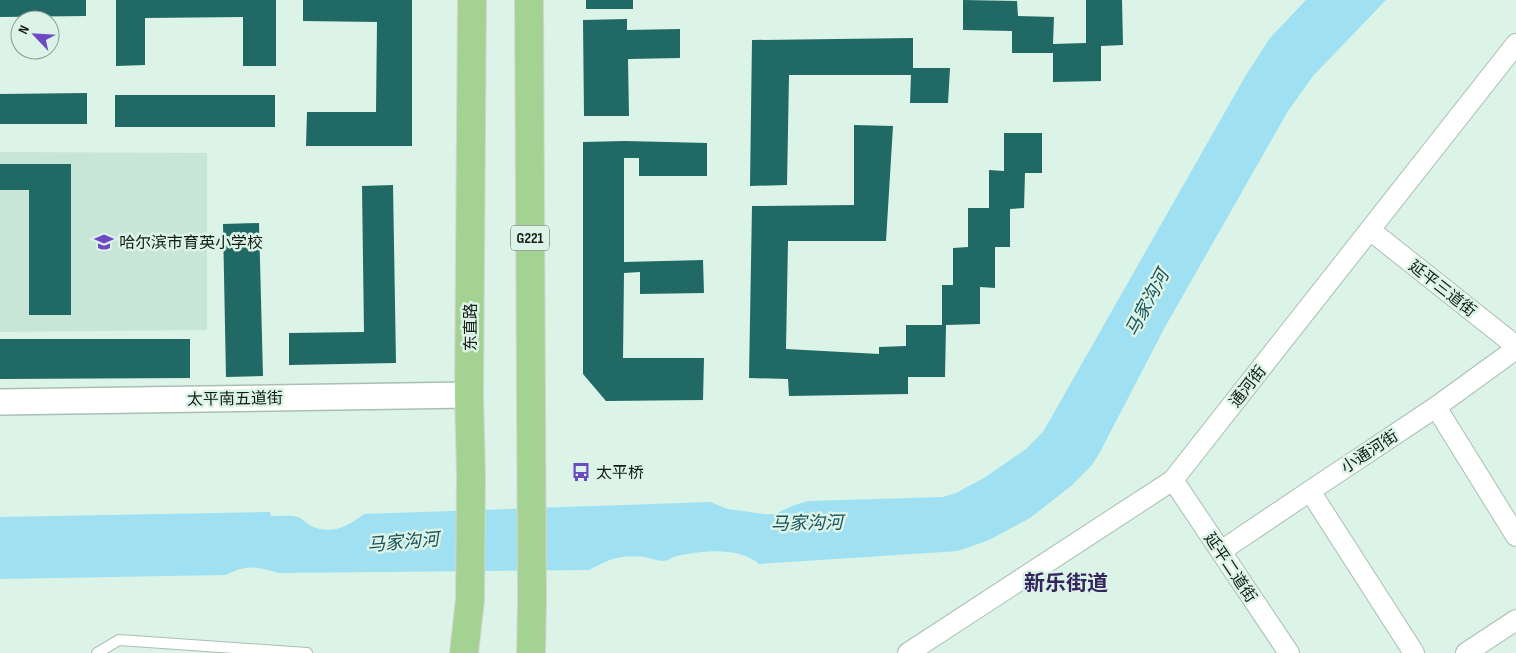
<svg xmlns="http://www.w3.org/2000/svg" width="1516" height="653" viewBox="0 0 1516 653" font-family="'Sofia Sans Condensed','Noto Sans SC',sans-serif">
  <style>
    .built { fill: #c8e6d7 }
    .water { fill: #9fe1f2 }
    .building { fill: #206964 }
    .lines { fill: none; stroke-linecap: round; stroke-linejoin: round }
    .service-casing { stroke: #a9bfb4; stroke-width: 12 }
    .minor-casing { stroke: #a9bfb4; stroke-width: 22 }
    .tertiary-casing { stroke: #a9bfb4; stroke-width: 28 }
    .trunk-casing { stroke: #d5d6d5; stroke-width: 30 }
    .service { stroke: #fff; stroke-width: 10 }
    .minor { stroke: #fff; stroke-width: 20 }
    .tertiary { stroke: #fff; stroke-width: 25 }
    .trunk { stroke: #a3d292; stroke-width: 28 }
    .labels { text-anchor: middle; stroke-width: 5; stroke-linejoin: round; paint-order: stroke }
    .shield { fill: #dcf3e7; stroke: #4f5c55; stroke-width: 1 }
    .shield-label { font-size: 15px; font-weight: bold; fill: #131b17 }
    .poi-label { font-size: 16px; fill: #131b17; stroke: #dcf3e7; text-anchor: start }
    .street-label { font-size: 16px; fill: #131b17; stroke: #dcf3e7 }
    .water-label { font-size: 18px; font-style: italic; fill: #18515d; stroke: #dcf3e7 }
    .district-label { font-size: 21px; font-weight: bold; fill: #35255f; stroke: #dcf3e7 }
  </style>
  <rect width="100%" height="100%" fill="#dcf3e7"/>
  <path class="built" d="M0 152 207 153V330L0 332Z"/>
  <path class="water" d="M1306 0H1386L1313 76 1288 111 1165 327 1100 452 1092 465 1071 486 1030 518 989 540 958 551 759 564C738 546 702 551 677 556 672 557 668 561 663 561 658 561 650 558 644 557 621 554 609 559 589 570L279 573C257 567 248 564 226 575L0 579V517L270 512 271 516C278 516 291 515 298 517 302 518 306 523 311 526 331 535 348 527 364 514L710 502 728 509 764 514H775L792 506 808 501 943 497 956 493 984 478 1026 449 1043 432 1246 75 1270 38Z"/>
  <g class="building">
    <path d="M0 0H86V16L0 17Z"/>
    <path d="M116 0H276V66H243V17L145 18V65L116 66Z"/>
    <path d="M303 0H412V146H306L307 112H376L377 22 303 21Z"/>
    <rect x="586" y="0" width="47" height="9"/>
    <path d="M963 0 1017 1 1018 16 1054 17 1053 44 1086 43V0H1122L1123 45 1101 46V81L1053 82V53H1012V31L963 30Z"/>
    <path d="M627 19V30L680 29V58L628 59 629 116H584L583 20Z"/>
    <path d="M913 38V68H950L948 103H910L911 75H789L787 185 750 186 752 40Z"/>
    <path d="M87 93V124H0V94Z"/>
    <rect x="115" y="95" width="160" height="32"/>
    <path d="M854 125 893 126 886 241H788L786 349 879 354V347L906 346V325H942V285H953V248L968 247V208H989V170L1004 171V133H1042V173H1025L1024 208 1010 209V247H995V288L980 287V324L946 325 945 377H908V394L789 396 788 379 749 378 752 206 854 205Z"/>
    <path d="M625 141 707 143V176H639V158H624V262L703 260 704 293 640 294V272L624 273 623 358H704L703 400 606 401 583 374V142Z"/>
    <path d="M0 164H71V315H29V190H0Z"/>
    <path d="M393 185 396 363 289 365V333L364 332 362 186Z"/>
    <path d="M259 223 263 376 226 377 223 224Z"/>
    <path d="M0 339H190V378L0 379Z"/>
  </g>
  <g class="lines">
    <g class="service-casing">
      <path id="service" d="M97 653 119 640 307 653"/>
    </g>
    <g class="minor-casing">
      <g id="minor">
        <path d="M1370 230 1516 346"/>
        <path d="M1436 407 1516 536"/>
        <path d="M1173 480 1289 653"/>
        <path d="M1310 491 1414 653"/>
        <path d="M1221 551 1310 491 1436 407 1516 349"/>
        <path d="M908 653 1173 480 1516 44"/>
        <path d="M1466 653 1516 620"/>
      </g>
    </g>
    <g class="tertiary-casing">
      <path id="tertiary" d="M0 402 469 395"/>
    </g>
    <g class="trunk-casing">
      <g id="trunk">
        <path d="M529 0 532 600 531 653"/>
        <path d="M464 653 470 600 471 474 469 395 472 0"/>
      </g>
    </g>
    <use href="#service" class="service"/>
    <use href="#minor" class="minor"/>
    <use href="#tertiary" class="tertiary"/>
    <use href="#trunk" class="trunk"/>
  </g>
  <defs>
    <g id="school-bare" transform="scale(1.5)"><path d="M0-5L7-2L0 1L-7-2ZM-4 1L0 2.5L4 1V4Q0 6-4 4Z" fill="#6d4ac3" stroke="#dcf3e7" stroke-width="2.5" paint-order="stroke"/></g>
    <g id="bus-bare" transform="scale(1.5)"><path d="M-5-6H5V4H4V6H2V4H-2V6H-4V4H-5ZM-3.5-4V0h7V-4ZM-3.5 1.2v1.5H-2V1.2ZM2 1.2v1.5H3.5V1.2Z" fill="#6d4ac3" stroke="#dcf3e7" stroke-width="2.5" paint-order="stroke"/></g>
  </defs>
  <g fill-rule="evenodd">
    <use href="#school-bare" x="104" y="242"/>
    <use href="#bus-bare" x="581" y="472"/>
  </g>
  <g class="labels">
    <rect class="shield" x="511" y="225.5" width="38" height="25" rx="4"/>
    <g class="shield-label">
      <text x="530" y="243">G221</text>
    </g>
    <g class="poi-label">
      <text x="119" y="248">哈尔滨市育英小学校</text>
      <text x="596" y="478">太平桥</text>
    </g>
    <g class="street-label">
      <text transform="translate(1443 288) rotate(38)" y="6">延平三道街</text>
      <text transform="translate(470 327) rotate(-90)" y="6">东直路</text>
      <text transform="translate(1247 386) rotate(-52)" y="6">通河街</text>
      <text transform="translate(235 398) rotate(-1)" y="6">太平南五道街</text>
      <text transform="translate(1369 451) rotate(-33)" y="6">小通河街</text>
      <text transform="translate(1231 567) rotate(56)" y="6">延平二道街</text>
    </g>
    <g class="water-label">
      <text transform="translate(1147 303) rotate(-62)" y="6">马家沟河</text>
      <text transform="translate(807 523) rotate(-1)" y="6">马家沟河</text>
      <text transform="translate(403 542) rotate(-5)" y="6">马家沟河</text>
    </g>
    <g class="district-label">
      <text x="1066" y="590">新乐街道</text>
    </g>
  </g>
  <g transform="translate(35 35) rotate(295)"><circle r="24" fill="#dcf3e7" stroke="#8c9d94"/>
  <path d="M0-4L9 19L0 12L-9 19Z" fill="#6d4ac3"/>
  <text y="-8" font-size="14" font-weight="bold" text-anchor="middle" fill="#131b17">N</text>
  </g>
</svg>
